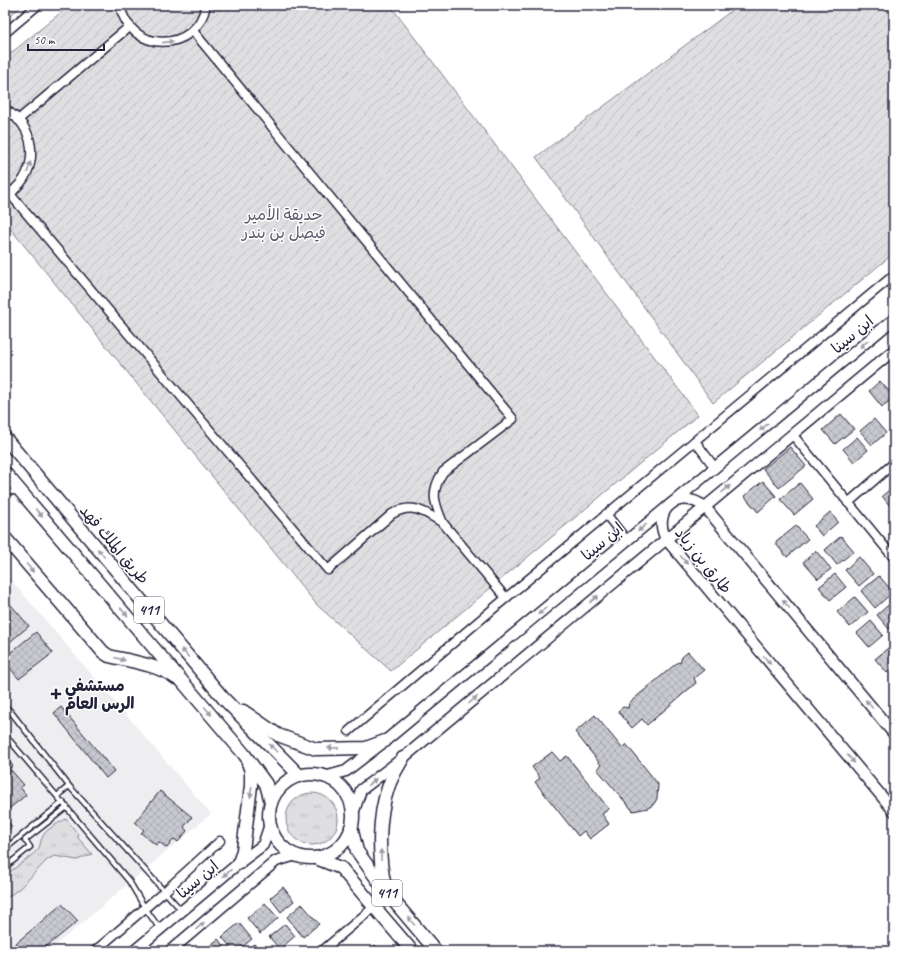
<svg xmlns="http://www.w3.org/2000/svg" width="899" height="956" viewBox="0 0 899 956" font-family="Caveat,'Playpen Sans Arabic',sans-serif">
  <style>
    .built { fill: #eeeef1 }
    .grass { fill: url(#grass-tufts); stroke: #80808e }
    .garden { fill: url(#garden-furrows); stroke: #80808e }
    .building { fill: url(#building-cross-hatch); stroke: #22223b }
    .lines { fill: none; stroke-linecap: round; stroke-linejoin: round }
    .service-casing { stroke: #22223b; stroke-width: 7 }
    .minor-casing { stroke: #22223b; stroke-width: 11 }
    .tertiary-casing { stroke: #22223b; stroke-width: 13 }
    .primary-casing { stroke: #22223b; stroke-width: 15 }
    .service { stroke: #fff; stroke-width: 4 }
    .minor { stroke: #fff; stroke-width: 8 }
    .tertiary { stroke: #fff; stroke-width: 10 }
    .primary { stroke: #fff; stroke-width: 12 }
    .oneway { fill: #9c9ca7 }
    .poi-dot { fill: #22223b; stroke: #fff; stroke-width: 1.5 }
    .labels { text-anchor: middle; stroke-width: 3; stroke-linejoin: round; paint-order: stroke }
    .shield { fill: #fff; stroke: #646476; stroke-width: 1 }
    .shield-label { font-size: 15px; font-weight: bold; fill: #22223b }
    .park-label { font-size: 16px; fill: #5b5b6d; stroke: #fff }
    .street-label { font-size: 16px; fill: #22223b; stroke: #fff }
    .poi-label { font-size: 16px; font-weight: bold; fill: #22223b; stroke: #fff; text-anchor: start }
  </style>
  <defs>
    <pattern id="grass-tufts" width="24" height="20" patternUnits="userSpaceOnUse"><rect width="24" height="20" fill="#dfdfe2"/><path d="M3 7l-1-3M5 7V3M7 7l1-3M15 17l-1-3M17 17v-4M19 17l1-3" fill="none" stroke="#bfbfc3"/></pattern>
    <pattern id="garden-furrows" width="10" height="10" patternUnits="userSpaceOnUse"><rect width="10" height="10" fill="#dfdfe2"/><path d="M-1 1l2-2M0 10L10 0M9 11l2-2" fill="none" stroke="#bfbfc3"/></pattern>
    <pattern id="building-cross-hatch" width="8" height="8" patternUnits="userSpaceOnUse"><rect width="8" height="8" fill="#c8c8cf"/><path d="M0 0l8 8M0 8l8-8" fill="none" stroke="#acacb3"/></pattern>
  </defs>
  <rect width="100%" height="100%" fill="#fff"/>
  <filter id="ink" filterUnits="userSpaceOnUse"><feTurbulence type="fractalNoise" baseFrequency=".025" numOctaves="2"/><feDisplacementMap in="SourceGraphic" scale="8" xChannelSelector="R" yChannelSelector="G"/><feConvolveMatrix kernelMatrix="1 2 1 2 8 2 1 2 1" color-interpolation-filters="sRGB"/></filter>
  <g filter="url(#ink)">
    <path class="built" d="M5 573 211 814 49 951H5Z"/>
    <g class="grass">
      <path d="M8 5H23L9 16Z"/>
      <circle cx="312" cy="819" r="26"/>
      <path d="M66 819 78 834V838L92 854 77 860 54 856 47 860 20 888 5 899V871L7 873C12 871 36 853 39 848 41 842 41 838 45 833 50 827 59 823 66 819Z"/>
    </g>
    <g class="garden">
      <path d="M70 5H390L698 415 391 671 317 605 5 222V58Z"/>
      <path d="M739 5H894V253L713 403 536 157Z"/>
    </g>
    <g class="building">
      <path d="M880 381 894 397 882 407 869 391Z"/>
      <path d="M894 412V423L889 416Z"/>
      <path d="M841 414 854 429 835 444 823 430Z"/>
      <path d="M874 419 886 433 872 445 860 431Z"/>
      <path d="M857 437 868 450 854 462 843 449Z"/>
      <path d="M790 447 806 466 779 488 763 469Z"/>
      <path d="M763 481 776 496 758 512 744 496Z"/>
      <path d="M800 483 813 499 794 515 780 499Z"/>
      <path d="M894 486V511L882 496Z"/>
      <path d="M830 512 838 522 822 536 814 526Z"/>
      <path d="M796 526 808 539 787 557 775 543Z"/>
      <path d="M841 536 854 551 837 565 825 550Z"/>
      <path d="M816 551 831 569 818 579 803 562Z"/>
      <path d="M859 557 873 574 859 586 845 570Z"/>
      <path d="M835 574 846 587 830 600 819 587Z"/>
      <path d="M879 576 893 592 875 608 861 591Z"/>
      <path d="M855 597 868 612 850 627 837 612Z"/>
      <path d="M5 598 29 626 5 646Z"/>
      <path d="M894 600V624L889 629 877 615Z"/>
      <path d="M871 621 883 635 869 647 857 633Z"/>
      <path d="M36 632 53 653 19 679 5 662V657Z"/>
      <path d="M894 643V667L887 673 875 659Z"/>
      <path d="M688 652 704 670 694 678 696 683 647 725 642 719 632 728 618 711 623 707 628 708 629 703 678 662 680 663 682 657Z"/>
      <path d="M61 707 114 771 106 778 54 713Z"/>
      <path d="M595 715 622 748 626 744 658 784 657 799 653 805 648 808 633 811 597 769 601 765 575 732Z"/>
      <path d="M552 752 560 761 567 756 609 809 602 814 609 824 590 839 584 831 578 836 535 782 540 778 532 767Z"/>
      <path d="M5 756 13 766 5 771Z"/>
      <path d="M11 770 24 785 20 787 26 795 5 812V772L7 773Z"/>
      <path d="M160 791 192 817 184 827 187 831 178 842 174 839 167 848 159 842 156 845 141 833 144 830 135 822Z"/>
      <path d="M5 818 12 827 5 832Z"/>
      <path d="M283 887 294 901 281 912 270 898Z"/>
      <path d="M265 903 278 918 260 934 247 918Z"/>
      <path d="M62 904 78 921 41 951H9L8 950Z"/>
      <path d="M302 904 319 924 303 937 287 917Z"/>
      <path d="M239 923 252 939 237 951H234L222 937Z"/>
      <path d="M285 924 295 936 280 949 269 937Z"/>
      <path d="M218 939 228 951H204Z"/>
      <path d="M254 944 261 951H245Z"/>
      <path d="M375 945 380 951H369Z"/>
    </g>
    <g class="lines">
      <g class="service-casing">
        <g id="service">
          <path d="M5 492H19"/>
          <path d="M5 706 11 712 69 786 182 911"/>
          <path d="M5 735 129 881 145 908 160 929"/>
          <path d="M57 796 69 786"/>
          <path d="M5 849 63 802"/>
          <path d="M5 858 9 864 30 847 25 840 67 807"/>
        </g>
      </g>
      <g class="minor-casing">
        <g id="minor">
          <path d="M120 5C129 54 197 54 206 5"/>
          <path d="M5 33 38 5"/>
          <path d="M5 110C35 124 40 166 16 188 13 191 11 194 7 196"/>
          <path d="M18 120 130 26"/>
          <path d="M10 194 328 570 392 514C413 502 425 512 443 523 434 502 430 492 443 472L513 419 193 31"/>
          <path d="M792 434 894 558"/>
          <path d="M695 441 715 468"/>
          <path d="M848 503 894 463"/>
          <path d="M606 514 627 541"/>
          <path d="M443 523 506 598"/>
          <path d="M349 731 506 598 894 275"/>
          <path d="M95 951 165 891 220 841"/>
          <path d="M322 951 374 907"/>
        </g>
      </g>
      <g class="tertiary-casing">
        <g id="tertiary">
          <path d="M894 734 705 507C679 487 651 510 666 539L894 811"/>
          <path d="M324 777 346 771 385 741 894 319"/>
          <path d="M353 814 361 790 403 758 894 350"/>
          <path d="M134 951 239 863 263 845 270 824"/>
          <path d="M170 951 276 861 296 855"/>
        </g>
      </g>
      <g class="primary-casing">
        <g id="primary">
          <path d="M5 438 224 699 300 776"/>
          <path d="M5 473 244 754 266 784 271 802"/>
          <path d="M5 538 103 652 109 656C130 661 159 665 176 678"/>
          <path d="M243 711 278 735 316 749 366 748 385 741"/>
          <circle cx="311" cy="816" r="42"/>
          <path d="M351 827 357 851 387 893 436 951"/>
          <path d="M316 858 341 868 412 951"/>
          <path d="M239 863 243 850 251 786V771L248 763"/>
          <path d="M385 886C378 857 378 817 388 788 391 778 398 767 403 758"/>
        </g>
      </g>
      <use href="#service" class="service"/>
      <use href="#minor" class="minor"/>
      <use href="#tertiary" class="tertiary"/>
      <use href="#primary" class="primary"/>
    </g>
    <defs><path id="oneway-solid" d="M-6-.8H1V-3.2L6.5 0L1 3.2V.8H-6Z"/></defs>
    <g class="oneway">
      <use href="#oneway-solid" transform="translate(168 42) rotate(-6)"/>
      <use href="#oneway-solid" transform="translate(29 167) rotate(-73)"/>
      <use href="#oneway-solid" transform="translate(864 344) rotate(140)"/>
      <use href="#oneway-solid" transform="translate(764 427) rotate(140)"/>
      <use href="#oneway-solid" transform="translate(726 489) rotate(-40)"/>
      <use href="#oneway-solid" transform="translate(39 513) rotate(50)"/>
      <use href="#oneway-solid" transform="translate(642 528) rotate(140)"/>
      <use href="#oneway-solid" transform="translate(101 553) rotate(-130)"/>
      <use href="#oneway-solid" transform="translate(684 560) rotate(50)"/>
      <use href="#oneway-solid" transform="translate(30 568) rotate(49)"/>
      <use href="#oneway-solid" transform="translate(594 599) rotate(-40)"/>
      <use href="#oneway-solid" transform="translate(786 604) rotate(-130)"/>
      <use href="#oneway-solid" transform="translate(542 611) rotate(140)"/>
      <use href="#oneway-solid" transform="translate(124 612) rotate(50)"/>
      <use href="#oneway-solid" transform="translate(185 653) rotate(-130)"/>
      <use href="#oneway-solid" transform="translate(120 659) rotate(15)"/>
      <use href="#oneway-solid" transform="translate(767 660) rotate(50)"/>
      <use href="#oneway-solid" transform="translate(473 700) rotate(-40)"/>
      <use href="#oneway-solid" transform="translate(869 704) rotate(-130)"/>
      <use href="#oneway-solid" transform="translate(208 711) rotate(50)"/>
      <use href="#oneway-solid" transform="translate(273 748) rotate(-135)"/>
      <use href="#oneway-solid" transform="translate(333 748) rotate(179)"/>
      <use href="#oneway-solid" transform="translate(851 759) rotate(50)"/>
      <use href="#oneway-solid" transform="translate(372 782) rotate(-38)"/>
      <use href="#oneway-solid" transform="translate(251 792) rotate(97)"/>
      <use href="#oneway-solid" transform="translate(381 855) rotate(-91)"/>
      <use href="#oneway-solid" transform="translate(227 873) rotate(140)"/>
      <use href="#oneway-solid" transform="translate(411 921) rotate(-130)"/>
      <use href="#oneway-solid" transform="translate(200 926) rotate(-40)"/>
    </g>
  </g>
  <path class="poi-dot" d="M54 688h4v4h4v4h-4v4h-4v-4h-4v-4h4z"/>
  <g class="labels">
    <g class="shield">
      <rect x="134" y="597" width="30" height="26" rx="3"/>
      <rect x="372" y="880" width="30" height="26" rx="3"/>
    </g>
    <g class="shield-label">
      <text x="149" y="615">411</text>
      <text x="387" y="898">411</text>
    </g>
    <g class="park-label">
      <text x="284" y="220">حديقة الأمير<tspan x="284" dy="18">فيصل بن بندر</tspan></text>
    </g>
    <g class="street-label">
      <text transform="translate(852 334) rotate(-40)" y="6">ابن سينا</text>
      <text transform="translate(602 541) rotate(-40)" y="6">ابن سينا</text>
      <text transform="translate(115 544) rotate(50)" y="6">طريق الملك فهد</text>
      <text transform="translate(704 560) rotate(51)" y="6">طارق بن زياد</text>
      <text transform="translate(197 879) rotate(-40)" y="6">ابن سينا</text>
    </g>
    <g class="poi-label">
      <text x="65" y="691">مستشفي<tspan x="65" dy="18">الرس العام</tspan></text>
    </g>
  </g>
  <rect width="899" height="956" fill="none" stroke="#fff" stroke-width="20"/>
  <rect x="10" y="10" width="879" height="936" fill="none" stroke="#22223b" stroke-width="1.5" filter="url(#ink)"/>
  <path d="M28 44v6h76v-6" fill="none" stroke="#22223b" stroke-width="2"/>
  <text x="34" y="44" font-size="12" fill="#22223b" stroke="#ffffff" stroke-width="3" paint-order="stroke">50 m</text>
</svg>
